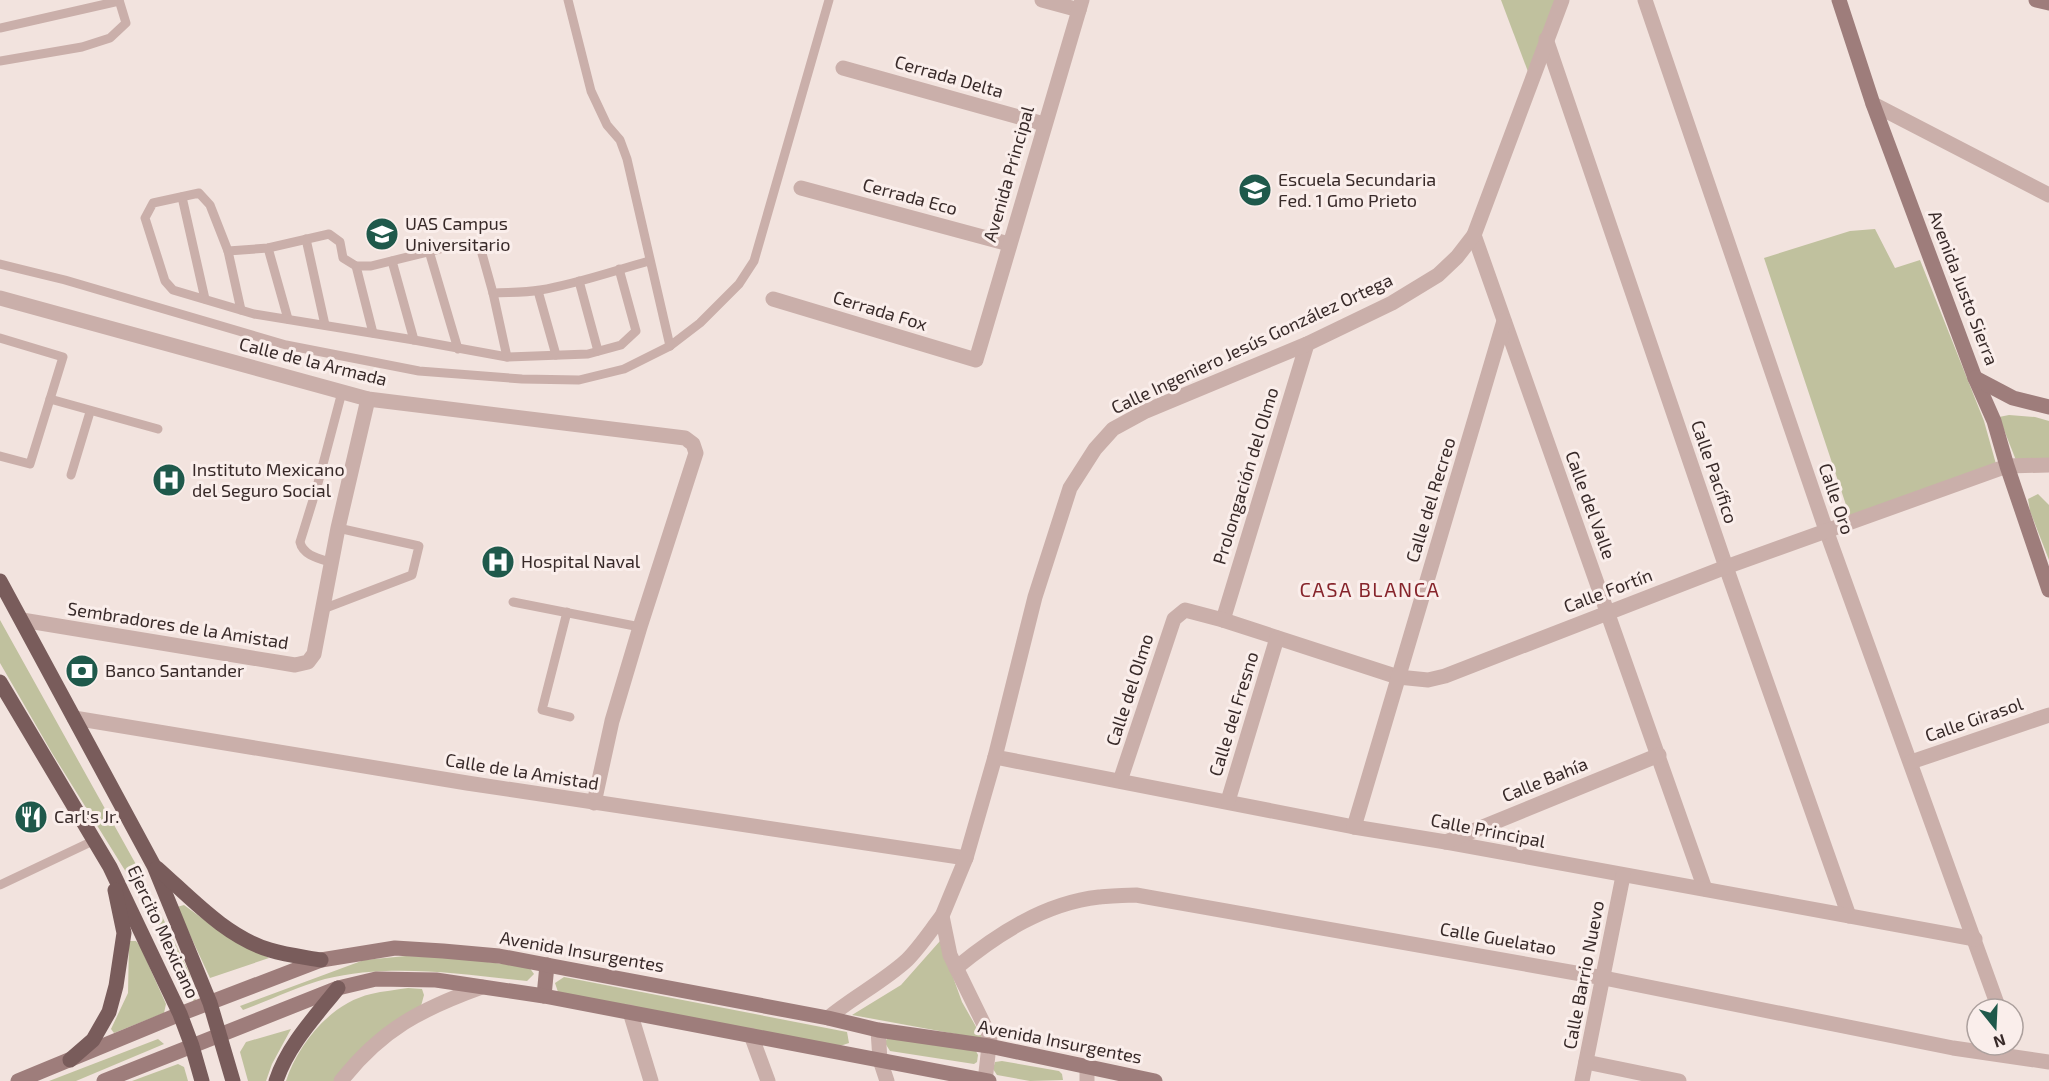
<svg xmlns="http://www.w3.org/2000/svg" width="2049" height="1081" viewBox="0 0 2049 1081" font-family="'Exo 2',sans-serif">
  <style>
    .green { fill: #c0c19e }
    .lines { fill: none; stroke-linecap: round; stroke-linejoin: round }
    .lane { stroke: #caafaa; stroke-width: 9 }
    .street { stroke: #caafaa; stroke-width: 15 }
    .secondary { stroke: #9e7d7b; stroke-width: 15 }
    .primary { stroke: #795c5b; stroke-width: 15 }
    .labels { text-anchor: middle; stroke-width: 6; stroke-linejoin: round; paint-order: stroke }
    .street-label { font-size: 18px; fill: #382a29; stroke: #faeeeb }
    .poi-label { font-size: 18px; fill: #382a29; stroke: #faeeeb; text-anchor: start }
    .neighbourhood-label { font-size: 20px; letter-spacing: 1.5px; fill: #86242b; stroke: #faeeeb }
  </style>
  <rect width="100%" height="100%" fill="#f2e3de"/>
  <g class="green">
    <path d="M1501 0H1559L1530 77Z"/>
    <path d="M1875 229 1895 268 1920 260 1984 421 1996 464 1850 517 1764 258 1850 231Z"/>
    <path d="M2009 415 2035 417 2049 421V460L2019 468 1999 417Z"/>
    <path d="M2038 494 2049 505V560L2030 511 2028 499Z"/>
    <path d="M0 620 143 877 189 972 196 1001 194 1002 167 938 52 753 0 663Z"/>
    <path d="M184 905 226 936 269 958 210 978 177 907Z"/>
    <path d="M129 941H136L140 946 166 1004 164 1013 114 1033 111 1029 128 993Z"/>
    <path d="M940 941 962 1002 983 1039 852 1015 901 985Z"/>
    <path d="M406 956 446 957 529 967 534 974 527 981C461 974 390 963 325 979 297 987 270 1000 243 1010L240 1006 364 960Z"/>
    <path d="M564 977 847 1032 849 1043 840 1046 558 992 555 983Z"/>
    <path d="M408 988 422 989 424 995 421 1006 334 1081H286C298 1044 331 1003 371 994 383 991 396 990 408 988Z"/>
    <path d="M291 1029 272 1064 266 1081H248L240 1052 246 1042Z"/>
    <path d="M887 1038 976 1051 978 1055 977 1062 974 1064 890 1051 885 1043Z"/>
    <path d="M158 1039 164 1044 76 1081H49Z"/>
    <path d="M1002 1061 1059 1071 1062 1074 1063 1080 1030 1081 997 1075 993 1069 995 1062Z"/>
    <path d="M178 1064 184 1067 188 1081H132Z"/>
  </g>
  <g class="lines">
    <g class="lane">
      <path d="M568 0 591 91 607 125 620 140 627 159 670 346"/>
      <path d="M0 28 119 1"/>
      <path d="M0 61 82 47 110 38 126 23 119 0"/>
      <path d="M182 197 205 299"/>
      <path d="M306 239 325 325"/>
      <path d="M268 248 288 319"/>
      <path d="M228 251 241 310"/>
      <path d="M429 251 458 349"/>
      <path d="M392 261 414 340"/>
      <path d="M0 264 65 280 286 345 419 371 522 379 579 380 624 369 670 346 700 323 739 284 754 261 829 0"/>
      <path d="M356 266 373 333"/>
      <path d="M619 269 636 331 621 345 588 354 507 357 414 340 254 314 173 290 165 281 145 218 153 203 199 193 210 205 228 251 268 248 329 234 340 242 343 258 356 266H371L448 247H467L481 250 493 293C508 292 524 293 540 290 577 284 613 271 649 261"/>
      <path d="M579 281 598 351"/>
      <path d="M538 291 556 355"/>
      <path d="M493 293 507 357"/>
      <path d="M0 338 63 357 30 464 0 456"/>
      <path d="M50 399 158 429"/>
      <path d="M71 475 90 412"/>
      <path d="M318 483 342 392"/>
      <path d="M313 500 300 542C303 556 321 559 333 563"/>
      <path d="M513 602 640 627"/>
      <path d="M323 609 412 575 419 546 338 528"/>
      <path d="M567 612 542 710 570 717"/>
      <path d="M0 885 95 840"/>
    </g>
    <g class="street">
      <path d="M1042 0 1079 10"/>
      <path d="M1645 0 1826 530 1999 1009"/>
      <path d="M1546 39 1726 567 1849 916"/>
      <path d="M843 68 1044 124"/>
      <path d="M1873 104 2049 195"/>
      <path d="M801 188 1009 244"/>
      <path d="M1474 235 1705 889"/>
      <path d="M0 298 368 399 685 438 693 444 696 453 640 627 612 721 594 803"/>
      <path d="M773 299 976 360 1082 0"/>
      <path d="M22 620 295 665 308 662 314 654 338 528 368 399"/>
      <path d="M1223 620 1307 344"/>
      <path d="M74 718 467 783 966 858"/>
      <path d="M995 757 1354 827 1446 842 1975 939"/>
      <path d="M1911 762 2049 715"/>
      <path d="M1120 781 1174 619 1185 610 1223 620 1398 677 1428 680 1445 676 1726 567 2007 466 2049 465"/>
      <path d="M1228 801 1277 638"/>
      <path d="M1354 827 1504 321"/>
      <path d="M1446 842 1659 755"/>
      <path d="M942 916 966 858 995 757 1035 597 1070 488 1095 449 1113 429 1146 411 1307 344 1392 303 1438 275 1457 257 1474 235 1562 0"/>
      <path d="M956 968C997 934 1045 903 1099 897 1112 896 1124 895 1136 895L1604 978 1953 1048 2049 1062"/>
      <path d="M630 1012 651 1081"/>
      <path d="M828 1018C853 997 883 982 907 960 920 947 931 930 942 916L950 955 990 1037 985 1081"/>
      <path d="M878 1030 880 1060 887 1081"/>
      <path d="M751 1035 768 1081"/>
      <path d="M1586 1062 1679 1081"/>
      <path d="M1087 1068V1081"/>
      <path d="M341 1081C382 1029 421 1009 482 987"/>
      <path d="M1582 1081 1623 876"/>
    </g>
    <g class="secondary">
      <path d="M1839 0 1873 104 1975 378 1994 421 2007 466 2049 590"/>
      <path d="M2036 0 2049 3"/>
      <path d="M1975 378 2013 398 2049 407"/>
      <path d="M544 996 547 965"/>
      <path d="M18 1081 180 1014 321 960 395 948 443 951 499 956 547 965 828 1018 878 1030 989 1046 1155 1081"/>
      <path d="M104 1081 338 988 376 979 436 980 544 996 989 1081"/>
    </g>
    <g class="primary">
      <path d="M0 581 154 866 210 1003 233 1081"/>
      <path d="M0 682 110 867 180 1014 192 1046 202 1081"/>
      <path d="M157 868C191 898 226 937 270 950 286 955 304 957 321 960"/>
      <path d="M70 1060 93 1040 109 1012 116 986 124 933 115 890"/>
      <path d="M276 1081C288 1045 315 1017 338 988"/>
    </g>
  </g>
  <defs>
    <g id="school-disc" transform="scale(1.725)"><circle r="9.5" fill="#1f594b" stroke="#faeeeb"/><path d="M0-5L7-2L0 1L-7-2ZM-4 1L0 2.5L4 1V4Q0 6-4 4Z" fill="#fff"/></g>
    <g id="university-disc" transform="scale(1.725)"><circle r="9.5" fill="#1f594b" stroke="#faeeeb"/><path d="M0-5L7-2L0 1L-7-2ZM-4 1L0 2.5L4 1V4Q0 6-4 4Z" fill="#fff"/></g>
    <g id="hospital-disc" transform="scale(1.725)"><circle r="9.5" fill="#1f594b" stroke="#faeeeb"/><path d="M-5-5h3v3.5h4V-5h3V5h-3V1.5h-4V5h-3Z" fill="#fff"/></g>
    <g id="bank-disc" transform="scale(1.725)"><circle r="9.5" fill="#1f594b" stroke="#faeeeb"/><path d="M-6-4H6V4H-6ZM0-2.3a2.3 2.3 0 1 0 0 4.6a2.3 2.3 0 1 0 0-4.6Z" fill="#fff"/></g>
    <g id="restaurant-disc" transform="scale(1.725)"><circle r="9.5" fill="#1f594b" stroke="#faeeeb"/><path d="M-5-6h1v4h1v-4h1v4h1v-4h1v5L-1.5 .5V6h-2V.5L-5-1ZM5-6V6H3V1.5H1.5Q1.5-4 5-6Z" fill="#fff"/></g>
  </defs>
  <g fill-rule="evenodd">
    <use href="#school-disc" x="1255" y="190"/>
    <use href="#university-disc" x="382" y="234"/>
    <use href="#hospital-disc" x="169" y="480"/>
    <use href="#hospital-disc" x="498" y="562"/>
    <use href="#bank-disc" x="82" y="671"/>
    <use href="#restaurant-disc" x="31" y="817"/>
  </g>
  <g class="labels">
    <g class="street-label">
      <text transform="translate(949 77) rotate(16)" y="6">Cerrada Delta</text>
      <text transform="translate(1009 174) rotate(-74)" y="6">Avenida Principal</text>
      <text transform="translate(910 197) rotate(15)" y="6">Cerrada Eco</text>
      <text transform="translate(1963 288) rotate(69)" y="6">Avenida Justo Sierra</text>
      <text transform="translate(880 311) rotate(17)" y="6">Cerrada Fox</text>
      <text transform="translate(1252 344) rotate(-25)" y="6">Calle Ingeniero Jesús González Ortega</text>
      <text transform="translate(313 362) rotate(14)" y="6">Calle de la Armada</text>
      <text transform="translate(1714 472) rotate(71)" y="6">Calle Pacífico</text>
      <text transform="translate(1246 476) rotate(-73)" y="6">Prolongación del Olmo</text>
      <text transform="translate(1836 499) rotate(71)" y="6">Calle Oro</text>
      <text transform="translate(1431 500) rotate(-73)" y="6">Calle del Recreo</text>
      <text transform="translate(1590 505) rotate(70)" y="6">Calle del Valle</text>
      <text transform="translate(1608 591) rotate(-21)" y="6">Calle Fortín</text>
      <text transform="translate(178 626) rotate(9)" y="6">Sembradores de la Amistad</text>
      <text transform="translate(1130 690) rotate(-72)" y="6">Calle del Olmo</text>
      <text transform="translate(1234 714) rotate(-73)" y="6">Calle del Fresno</text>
      <text transform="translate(1974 720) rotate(-19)" y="6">Calle Girasol</text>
      <text transform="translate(522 772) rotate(9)" y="6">Calle de la Amistad</text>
      <text transform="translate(1545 780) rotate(-22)" y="6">Calle Bahía</text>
      <text transform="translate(1488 831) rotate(11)" y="6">Calle Principal</text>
      <text transform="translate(163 932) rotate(65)" y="6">Ejercito Mexicano</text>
      <text transform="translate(1498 939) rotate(10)" y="6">Calle Guelatao</text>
      <text transform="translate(582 952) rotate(10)" y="6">Avenida Insurgentes</text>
      <text transform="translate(1584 975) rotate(-79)" y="6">Calle Barrio Nuevo</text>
      <text transform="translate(1060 1042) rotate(11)" y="6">Avenida Insurgentes</text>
    </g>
    <g class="poi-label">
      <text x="1278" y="186">Escuela Secundaria<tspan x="1278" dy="21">Fed. 1 Gmo Prieto</tspan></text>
      <text x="405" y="230">UAS Campus<tspan x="405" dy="21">Universitario</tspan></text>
      <text x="192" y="476">Instituto Mexicano<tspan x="192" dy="21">del Seguro Social</tspan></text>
      <text x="521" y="568">Hospital Naval</text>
      <text x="105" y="677">Banco Santander</text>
      <text x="54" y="823">Carl's Jr.</text>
    </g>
    <g class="neighbourhood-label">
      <text x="1370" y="597">CASA BLANCA</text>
    </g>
  </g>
  <g transform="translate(1995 1027) rotate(162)"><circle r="28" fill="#faeeeb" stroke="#aca09d" stroke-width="1.5"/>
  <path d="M0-4.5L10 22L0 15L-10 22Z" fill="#1f594b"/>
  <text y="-9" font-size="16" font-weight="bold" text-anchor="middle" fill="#382a29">N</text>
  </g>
</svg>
